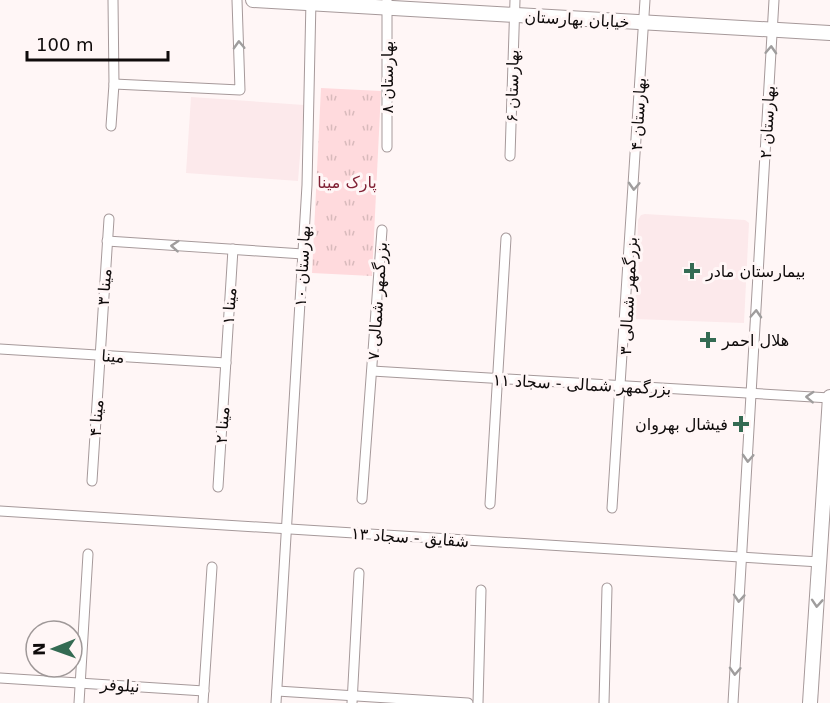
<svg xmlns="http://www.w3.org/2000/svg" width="830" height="703" viewBox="0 0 830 703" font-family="'DejaVu Sans',Cairo,sans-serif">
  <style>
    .built { fill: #fce9eb }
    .park { fill: url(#park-tufts) }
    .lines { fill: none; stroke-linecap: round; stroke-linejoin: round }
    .street-casing { stroke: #a6999a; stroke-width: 11 }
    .secondary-casing { stroke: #a6999a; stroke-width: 16 }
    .street { stroke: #fff; stroke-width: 9 }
    .secondary { stroke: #fff; stroke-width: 14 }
    .oneway { stroke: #9f9d9d }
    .poi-dot { fill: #346b53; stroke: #fff6f6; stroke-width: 2 }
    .labels { text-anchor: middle; stroke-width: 6; stroke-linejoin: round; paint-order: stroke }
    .street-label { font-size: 16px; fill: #0f0b0b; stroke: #fff6f6 }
    .park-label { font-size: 16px; fill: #802235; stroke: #fff6f6 }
    .poi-label { font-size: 16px; fill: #0f0b0b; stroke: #fff6f6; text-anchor: start }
  </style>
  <defs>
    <pattern id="park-tufts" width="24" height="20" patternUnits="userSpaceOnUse" patternTransform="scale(1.5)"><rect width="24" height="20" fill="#ffdadd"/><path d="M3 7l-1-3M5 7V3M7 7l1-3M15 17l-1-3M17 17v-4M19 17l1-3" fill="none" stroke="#d9babc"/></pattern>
  </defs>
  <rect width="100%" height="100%" fill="#fff6f6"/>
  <g class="built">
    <path d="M191 97 304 105 298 181 186 173Z"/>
    <path d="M645 214 745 220 749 223 744 323 635 319 638 220 641 215Z"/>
  </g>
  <path class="park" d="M321 88 381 91 372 276 312 273Z"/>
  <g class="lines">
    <g class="street-casing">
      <g id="street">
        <path d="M114 84 240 90 237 0"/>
        <path d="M111 126 114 84 113 0"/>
        <path d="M387 147V0"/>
        <path d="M510 156 515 0"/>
        <path d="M107 241 303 254"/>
        <path d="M0 349 226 363"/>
        <path d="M372 371 830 398"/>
        <path d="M92 481 109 219"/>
        <path d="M218 487 233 249"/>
        <path d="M362 499 382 230"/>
        <path d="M490 504 506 238"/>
        <path d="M612 508 645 0"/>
        <path d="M0 511 820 562"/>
        <path d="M0 678 204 691"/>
        <path d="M277 691 468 703"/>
        <path d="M79 703 88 554"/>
        <path d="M203 703 212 567"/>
        <path d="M276 703 307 185 311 0"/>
        <path d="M352 703 359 573"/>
        <path d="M478 703 481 590"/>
        <path d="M604 703 607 588"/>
        <path d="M733 703 774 0"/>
      </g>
    </g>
    <g class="secondary-casing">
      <g id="secondary">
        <path d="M253 0 830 33"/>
        <path d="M810 703 830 397"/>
      </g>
    </g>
    <use href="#street" class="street"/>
    <use href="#secondary" class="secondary"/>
  </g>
  <defs><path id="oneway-chevron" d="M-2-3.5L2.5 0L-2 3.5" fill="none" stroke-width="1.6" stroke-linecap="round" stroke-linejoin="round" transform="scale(1.5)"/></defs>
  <g class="oneway">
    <use href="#oneway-chevron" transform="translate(239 45) rotate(-92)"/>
    <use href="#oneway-chevron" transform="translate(771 50) rotate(-87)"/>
    <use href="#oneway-chevron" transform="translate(634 186) rotate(93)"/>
    <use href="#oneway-chevron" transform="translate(175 246) rotate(-176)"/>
    <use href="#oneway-chevron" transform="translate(756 314) rotate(-87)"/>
    <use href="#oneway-chevron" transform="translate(810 397) rotate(-177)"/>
    <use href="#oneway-chevron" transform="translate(748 458) rotate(93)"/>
    <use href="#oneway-chevron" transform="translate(739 598) rotate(94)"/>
    <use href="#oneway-chevron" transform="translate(817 603) rotate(94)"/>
    <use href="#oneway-chevron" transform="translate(735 671) rotate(93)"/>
  </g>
  <g class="poi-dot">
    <path d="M689 262h6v6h6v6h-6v6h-6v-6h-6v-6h6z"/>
    <path d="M705 331h6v6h6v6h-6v6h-6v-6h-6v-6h6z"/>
    <path d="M738 415h6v6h6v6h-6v6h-6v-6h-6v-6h6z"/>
  </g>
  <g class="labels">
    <g class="street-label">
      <text transform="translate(577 19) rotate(3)" y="6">خیابان بهارستان</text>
      <text transform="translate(387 77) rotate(-90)" y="6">بهارستان ۸</text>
      <text transform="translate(512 86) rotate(-89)" y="6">بهارستان ۶</text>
      <text transform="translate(638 114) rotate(-87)" y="6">بهارستان ۴</text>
      <text transform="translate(767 122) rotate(-87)" y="6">بهارستان ۲</text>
      <text transform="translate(302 266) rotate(-87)" y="6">بهارستان ۱۰</text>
      <text transform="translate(104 287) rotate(-86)" y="6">مینا ۳</text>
      <text transform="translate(628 296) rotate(-87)" y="6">بزرگمهر شمالی ۳</text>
      <text transform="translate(377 301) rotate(-86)" y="6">بزرگمهر شمالی ۷</text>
      <text transform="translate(229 306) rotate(-86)" y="6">مینا ۱</text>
      <text transform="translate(113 356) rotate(4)" y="6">مینا</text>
      <text transform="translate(582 384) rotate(3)" y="6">بزرگمهر شمالی - سجاد ۱۱</text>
      <text transform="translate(96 418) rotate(-86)" y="6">مینا ۴</text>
      <text transform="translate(222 425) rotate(-86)" y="6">مینا ۲</text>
      <text transform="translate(410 537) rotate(4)" y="6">شقایق - سجاد ۱۳</text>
      <text transform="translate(120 685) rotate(4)" y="6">نیلوفر</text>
    </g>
    <g class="park-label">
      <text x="347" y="188">پارک مینا</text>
    </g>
    <g class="poi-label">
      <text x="706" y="277">بیمارستان مادر</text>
      <text x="722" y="346">هلال احمر</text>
      <text x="728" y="430" text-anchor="end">فیشال بهروان</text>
    </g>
  </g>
  <g transform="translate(54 649) rotate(269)"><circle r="28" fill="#fff6f6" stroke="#9f9898" stroke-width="1.5"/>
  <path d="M0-4.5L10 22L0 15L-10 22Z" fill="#346b53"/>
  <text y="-9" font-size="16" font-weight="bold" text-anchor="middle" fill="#0f0b0b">N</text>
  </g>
  <path d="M27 51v9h141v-9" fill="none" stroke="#0f0b0b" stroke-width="3"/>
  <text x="36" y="51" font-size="18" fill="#0f0b0b" stroke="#fff6f6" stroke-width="4.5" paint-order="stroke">100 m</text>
</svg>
